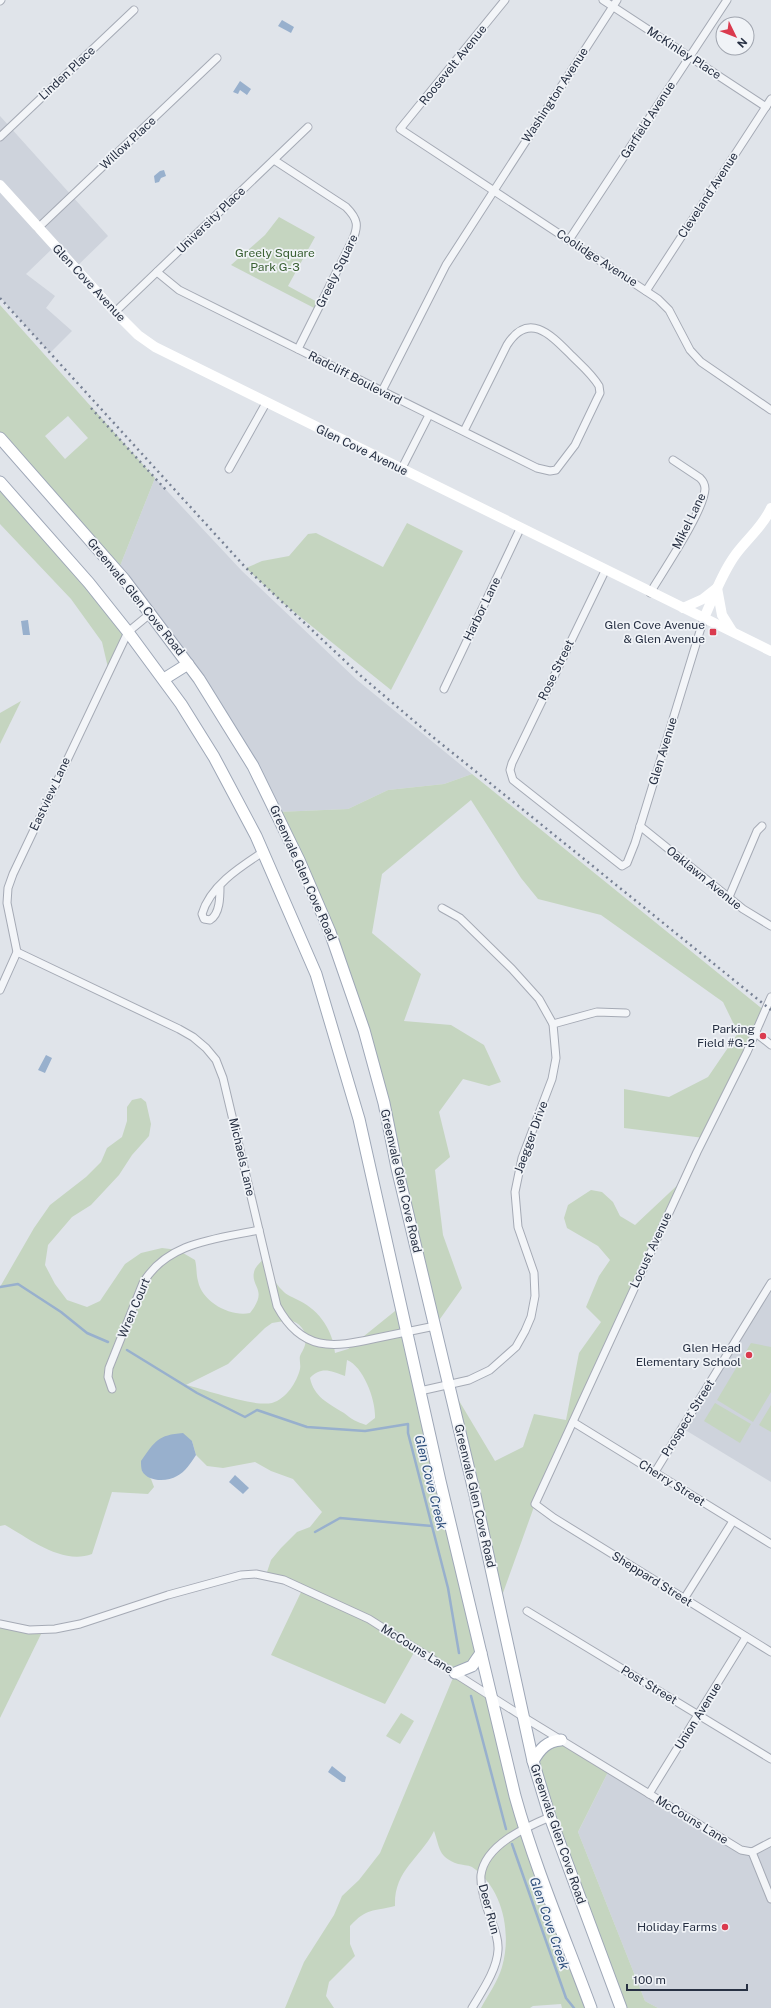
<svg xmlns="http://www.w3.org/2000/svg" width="771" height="2008" viewBox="0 0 771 2008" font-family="'Public Sans',sans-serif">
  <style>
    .built { fill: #ced3dc }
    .green { fill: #c5d5c0; fill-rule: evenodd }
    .water { fill: #98b0cd }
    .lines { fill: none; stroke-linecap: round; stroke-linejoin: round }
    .stream { stroke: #98b0cd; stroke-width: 2.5 }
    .street-casing { stroke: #a5aab5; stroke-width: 9 }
    .primary-casing { stroke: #9ea7b7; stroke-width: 13 }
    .street { stroke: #f3f5f8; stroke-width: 7 }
    .secondary { stroke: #fff; stroke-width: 10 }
    .primary { stroke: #fff; stroke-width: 11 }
    .rail { stroke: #788295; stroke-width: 2.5; stroke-dasharray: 2 4; stroke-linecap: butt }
    .poi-dot { fill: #da3a4e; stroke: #f0f3f7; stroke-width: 1.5 }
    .labels { text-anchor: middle; stroke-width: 3.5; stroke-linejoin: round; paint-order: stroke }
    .street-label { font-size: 12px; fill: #273043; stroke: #f0f3f7 }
    .park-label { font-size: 12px; fill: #3a6033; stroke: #f0f3f7 }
    .poi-label { font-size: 12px; fill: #273043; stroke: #f0f3f7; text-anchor: end }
    .water-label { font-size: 13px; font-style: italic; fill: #2d4e7b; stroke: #f0f3f7 }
  </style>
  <rect width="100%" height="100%" fill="#e0e4ea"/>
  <g class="built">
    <path d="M0 116 108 236 75 268 55 246 26 274 55 296 46 308 72 331 50 353 0 297Z"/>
    <path d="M155 478 242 571 357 680 472 774 444 784 388 790 348 809 277 812 245 752 118 571Z"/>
    <path d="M771 1283V1482L682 1428Z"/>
    <path d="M609 1770 741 1850 752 1852 771 1842V2008H658L645 2001 578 1832Z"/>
  </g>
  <g class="green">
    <path d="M279 217 315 237 288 286 321 304 318 310 231 265 265 235Z"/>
    <path d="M0 305 155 478 118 571 0 438ZM68 416 88 438 65 459 45 436Z"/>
    <path d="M0 482 128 632 109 672 102 642 71 599 0 524Z"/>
    <path d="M407 523 463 551 391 690 283 603 246 568 262 561 289 556 308 534 316 533 383 567Z"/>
    <path d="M21 701 0 744V713Z"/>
    <path d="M472 774 765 1011 704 1138 624 1128V1089L669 1097 708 1077 738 1033 723 1002 601 915 538 899 521 878 471 800 382 874 372 933 421 974 404 1021 451 1025 484 1045 501 1082 489 1086 463 1079 439 1112 450 1157 435 1170 443 1235 462 1288 435 1326 364 1030 277 812 348 809 388 790 444 784Z"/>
    <path d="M141 1098 146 1102 151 1124 149 1136 132 1155 119 1175 91 1205 72 1217 48 1245 45 1265 55 1284 67 1300 87 1307 100 1301 125 1264 141 1253 162 1248 178 1250 195 1260C197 1267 196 1274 198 1281 202 1302 230 1317 250 1313 270 1288 248 1287 255 1269 257 1265 262 1261 265 1257 270 1268 273 1282 282 1290 287 1296 293 1297 300 1301 320 1311 333 1331 335 1353L348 1349 400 1307 481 1653 456 1673 490 1694 513 1788 588 2008H562L561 2004 533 2006 530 2008H481C488 1995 498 1981 502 1967 512 1933 503 1888 472 1867 468 1865 462 1865 458 1864 438 1857 440 1848 434 1831 419 1860 394 1870 395 1906 372 1912 368 1907 350 1926V1944L355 1956 329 1982 326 1996 334 2008H285L304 1962 334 1915 342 1896 359 1880 380 1853 455 1673 416 1649 385 1704 271 1655 303 1588 266 1575 271 1560 281 1548 297 1532 310 1527 322 1512 293 1479 271 1471 255 1462 223 1468 207 1466 196 1455 192 1441 142 1471 151 1479 154 1487 148 1494 112 1492 92 1554C62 1565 30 1539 5 1525L0 1526V1287L34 1228 50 1205 86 1177 101 1162 107 1148 122 1137 127 1121V1107L132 1100ZM290 1320C302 1324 308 1333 305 1345 304 1349 301 1353 300 1356 299 1360 301 1365 300 1369 297 1382 286 1399 272 1403 253 1407 207 1390 186 1385L228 1364 265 1328 272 1323ZM347 1360C364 1367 376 1401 375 1418L366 1425C357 1422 351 1419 344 1413 328 1403 314 1397 310 1378 321 1366 331 1371 345 1376Z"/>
    <path d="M684 1179 535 1504 499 1604 449 1384 495 1461 523 1447 534 1414 566 1420 579 1353 601 1322 586 1307 599 1276 610 1260 598 1246 567 1228 564 1218 568 1205 591 1190 602 1192 613 1202 620 1216 635 1225Z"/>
    <path d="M751 1343 771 1347V1392L753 1422 717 1400Z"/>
    <path d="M715 1403 751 1424 740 1443 704 1421Z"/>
    <path d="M771 1405V1432L759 1425Z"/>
    <path d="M0 1624 43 1630 0 1718Z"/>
    <path d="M401 1713 414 1721 400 1744 386 1736Z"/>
    <path d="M559 1739 609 1770 578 1832 645 2001 658 2008H621L533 1761Z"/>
  </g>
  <g class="water">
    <path d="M282 20 294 27 291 33 278 26Z"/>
    <path d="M240 81 251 89 247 95 240 90 238 94 233 92Z"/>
    <path d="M164 170 166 176 161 178 159 182 155 183 154 176 160 171Z"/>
    <path d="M28 620 30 635H23L21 621Z"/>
    <path d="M46 1055 52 1058 45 1073 38 1070Z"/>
    <path d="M183 1433 192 1441 196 1455C191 1463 185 1472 177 1476 167 1482 148 1482 142 1471 141 1468 141 1464 141 1461 155 1441 158 1435 183 1433Z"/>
    <path d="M235 1475 249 1488 243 1494 229 1482Z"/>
    <path d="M332 1766 346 1777 345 1782H342L328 1772Z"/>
  </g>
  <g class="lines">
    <g class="stream">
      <path d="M0 1287 18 1284 61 1312 87 1333 108 1342"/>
      <path d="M127 1350 197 1393 245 1417 257 1410 307 1427 365 1431 408 1424V1433L448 1588 459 1653"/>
      <path d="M315 1532 340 1518 432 1526"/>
      <path d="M471 1696 506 1829"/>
      <path d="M512 1844 566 1998 574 2008"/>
    </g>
    <g class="street-casing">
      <g id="street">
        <path d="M505 0 400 129 658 299 669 310 690 350 701 362 771 410"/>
        <path d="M603 0 766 107"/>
        <path d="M0 1 1 0"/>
        <path d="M0 137 134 10"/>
        <path d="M274 160 346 207C358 219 359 226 352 241L298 349"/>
        <path d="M38 228 217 58"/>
        <path d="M569 240 727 0"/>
        <path d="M157 272 179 290 537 468 550 471 556 470 575 445 597 399 600 393 599 386C592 374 581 365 572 356 552 336 529 310 507 345L464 431"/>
        <path d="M646 291 771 99"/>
        <path d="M115 312 308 127"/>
        <path d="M382 391 446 265 617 0"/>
        <path d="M229 469 266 403"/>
        <path d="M401 470 429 415"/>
        <path d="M605 571 512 763 510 770 513 780 518 784 622 866 627 863 635 843 704 618"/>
        <path d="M650 593C663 571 704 511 705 489 705 484 703 481 700 478L673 460"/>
        <path d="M444 689 520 529"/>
        <path d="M640 826 743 909 771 926"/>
        <path d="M220 886C220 897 220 914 210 920L204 919 202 914C210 886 240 867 263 852"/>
        <path d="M729 897 757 831 762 826"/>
        <path d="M17 952 179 1029 193 1037 206 1048 216 1060 223 1078 277 1306C302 1352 332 1348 377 1338 397 1334 416 1330 435 1326"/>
        <path d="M0 990 17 952 7 903 8 888 13 874 128 632 151 613"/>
        <path d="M771 997 747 1052 697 1152 535 1504 554 1518 771 1652"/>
        <path d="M553 1024 597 1012 626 1013"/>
        <path d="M756 1033 771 1045"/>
        <path d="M112 1389 108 1377 109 1368 143 1283C167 1242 216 1239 259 1230"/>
        <path d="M420 1391 469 1380 490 1370 516 1347 525 1331 531 1317 535 1296 534 1273 518 1227 515 1192 522 1158 552 1079 556 1058 553 1024 539 999 512 969 460 918 442 908"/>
        <path d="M573 1422 771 1544"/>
        <path d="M655 1472 771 1283"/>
        <path d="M684 1599 733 1521"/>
        <path d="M527 1611 771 1759"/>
        <path d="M0 1624 29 1630 55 1629 80 1624 168 1595 241 1575 256 1574 284 1580 369 1619 525 1718 741 1850 752 1852"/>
        <path d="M649 1794 746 1637"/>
        <path d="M752 1852 771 1899"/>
        <path d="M752 1852 771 1842"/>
        <path d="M472 2008C482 1991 497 1970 498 1950 499 1936 491 1921 487 1908 484 1898 480 1886 481 1875 485 1845 526 1827 550 1817"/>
      </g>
    </g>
    <g class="primary-casing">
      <g id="primary">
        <path d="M0 438 124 579 199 679 253 766 299 860 330 932 364 1030 384 1103 397 1168 475 1495 533 1761 550 1817 621 2008"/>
        <path d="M0 482 89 583 128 632 181 704 214 757 256 836 316 974 359 1119 440 1481 515 1796C535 1868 565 1938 591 2008"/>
        <path d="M164 679 188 664"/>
        <path d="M455 1673 472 1666 481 1653"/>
        <path d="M533 1761C540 1749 547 1741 561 1740"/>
      </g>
    </g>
    <use href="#street" class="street"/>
    <g class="secondary">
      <path d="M0 185 115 312 138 335 155 347 771 651"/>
      <path d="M717 588 722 615 732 631"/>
      <path d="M683 608 703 599 717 588"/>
      <path d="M704 618C714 596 722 573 736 554 748 538 763 526 771 508"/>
    </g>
    <use href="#primary" class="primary"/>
    <g class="rail">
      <path d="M0 298 246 568 361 676 428 733 771 1010"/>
      <path d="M91 408 166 490"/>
    </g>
  </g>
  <g class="poi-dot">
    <rect x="709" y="628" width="8" height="8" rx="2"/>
    <circle cx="763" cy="1036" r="4"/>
    <circle cx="749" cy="1355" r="4"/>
    <circle cx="725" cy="1927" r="4"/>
  </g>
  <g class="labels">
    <g class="street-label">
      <text transform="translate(684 53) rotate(33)" y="4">McKinley Place</text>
      <text transform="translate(453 65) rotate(-51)" y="4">Roosevelt Avenue</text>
      <text transform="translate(67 73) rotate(-43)" y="4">Linden Place</text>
      <text transform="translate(555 95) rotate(-57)" y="4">Washington Avenue</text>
      <text transform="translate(648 120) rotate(-57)" y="4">Garfield Avenue</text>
      <text transform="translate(128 143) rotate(-43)" y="4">Willow Place</text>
      <text transform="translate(708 195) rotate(-57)" y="4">Cleveland Avenue</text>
      <text transform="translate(211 220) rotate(-44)" y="4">University Place</text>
      <text transform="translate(597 258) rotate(33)" y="4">Coolidge Avenue</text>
      <text transform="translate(337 271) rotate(-64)" y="4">Greely Square</text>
      <text transform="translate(89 283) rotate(47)" y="4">Glen Cove Avenue</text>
      <text transform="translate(355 378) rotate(27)" y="4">Radcliff Boulevard</text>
      <text transform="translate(362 450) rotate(26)" y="4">Glen Cove Avenue</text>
      <text transform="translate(689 521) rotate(-64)" y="4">Mikel Lane</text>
      <text transform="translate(136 597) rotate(51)" y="4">Greenvale Glen Cove Road</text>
      <text transform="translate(482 609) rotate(-64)" y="4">Harbor Lane</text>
      <text transform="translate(556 670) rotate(-64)" y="4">Rose Street</text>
      <text transform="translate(663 751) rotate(-73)" y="4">Glen Avenue</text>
      <text transform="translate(50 794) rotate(-65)" y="4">Eastview Lane</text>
      <text transform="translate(303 873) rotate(66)" y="4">Greenvale Glen Cove Road</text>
      <text transform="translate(704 878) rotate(39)" y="4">Oaklawn Avenue</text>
      <text transform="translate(531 1137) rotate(-70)" y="4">Jaegger Drive</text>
      <text transform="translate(242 1157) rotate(77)" y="4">Michaels Lane</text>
      <text transform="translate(401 1181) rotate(77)" y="4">Greenvale Glen Cove Road</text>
      <text transform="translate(651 1250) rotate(-65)" y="4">Locust Avenue</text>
      <text transform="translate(134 1308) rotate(-67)" y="4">Wren Court</text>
      <text transform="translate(688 1418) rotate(-58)" y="4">Prospect Street</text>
      <text transform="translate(672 1483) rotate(32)" y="4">Cherry Street</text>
      <text transform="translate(475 1496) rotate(77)" y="4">Greenvale Glen Cove Road</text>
      <text transform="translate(652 1579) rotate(32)" y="4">Sheppard Street</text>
      <text transform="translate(417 1649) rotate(32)" y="4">McCouns Lane</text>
      <text transform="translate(649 1685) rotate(31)" y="4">Post Street</text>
      <text transform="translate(698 1716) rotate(-58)" y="4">Union Avenue</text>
      <text transform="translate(692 1820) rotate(31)" y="4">McCouns Lane</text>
      <text transform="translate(558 1834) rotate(71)" y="4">Greenvale Glen Cove Road</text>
      <text transform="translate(489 1909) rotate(75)" y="4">Deer Run</text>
    </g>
    <g class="park-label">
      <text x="275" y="257">Greely Square<tspan x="275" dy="14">Park G-3</tspan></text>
    </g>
    <g class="poi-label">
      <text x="705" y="629">Glen Cove Avenue<tspan x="705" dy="14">&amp; Glen Avenue</tspan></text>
      <text x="755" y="1033">Parking<tspan x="755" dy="14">Field #G-2</tspan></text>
      <text x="741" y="1352">Glen Head<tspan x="741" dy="14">Elementary School</tspan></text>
      <text x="717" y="1931">Holiday Farms</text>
    </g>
    <g class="water-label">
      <text transform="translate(431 1482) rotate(76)" y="5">Glen Cove Creek</text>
      <text transform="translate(550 1923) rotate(71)" y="5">Glen Cove Creek</text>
    </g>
  </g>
  <g transform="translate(735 36) rotate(133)"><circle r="19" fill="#f0f3f7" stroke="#a0a5af"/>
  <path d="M0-3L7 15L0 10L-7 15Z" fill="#da3a4e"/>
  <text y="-6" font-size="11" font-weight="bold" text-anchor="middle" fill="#273043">N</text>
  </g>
  <path d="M627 1984v6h120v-6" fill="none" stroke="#273043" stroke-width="2"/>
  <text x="633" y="1984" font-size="12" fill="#273043" stroke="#f0f3f7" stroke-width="3" paint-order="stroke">100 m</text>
</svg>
